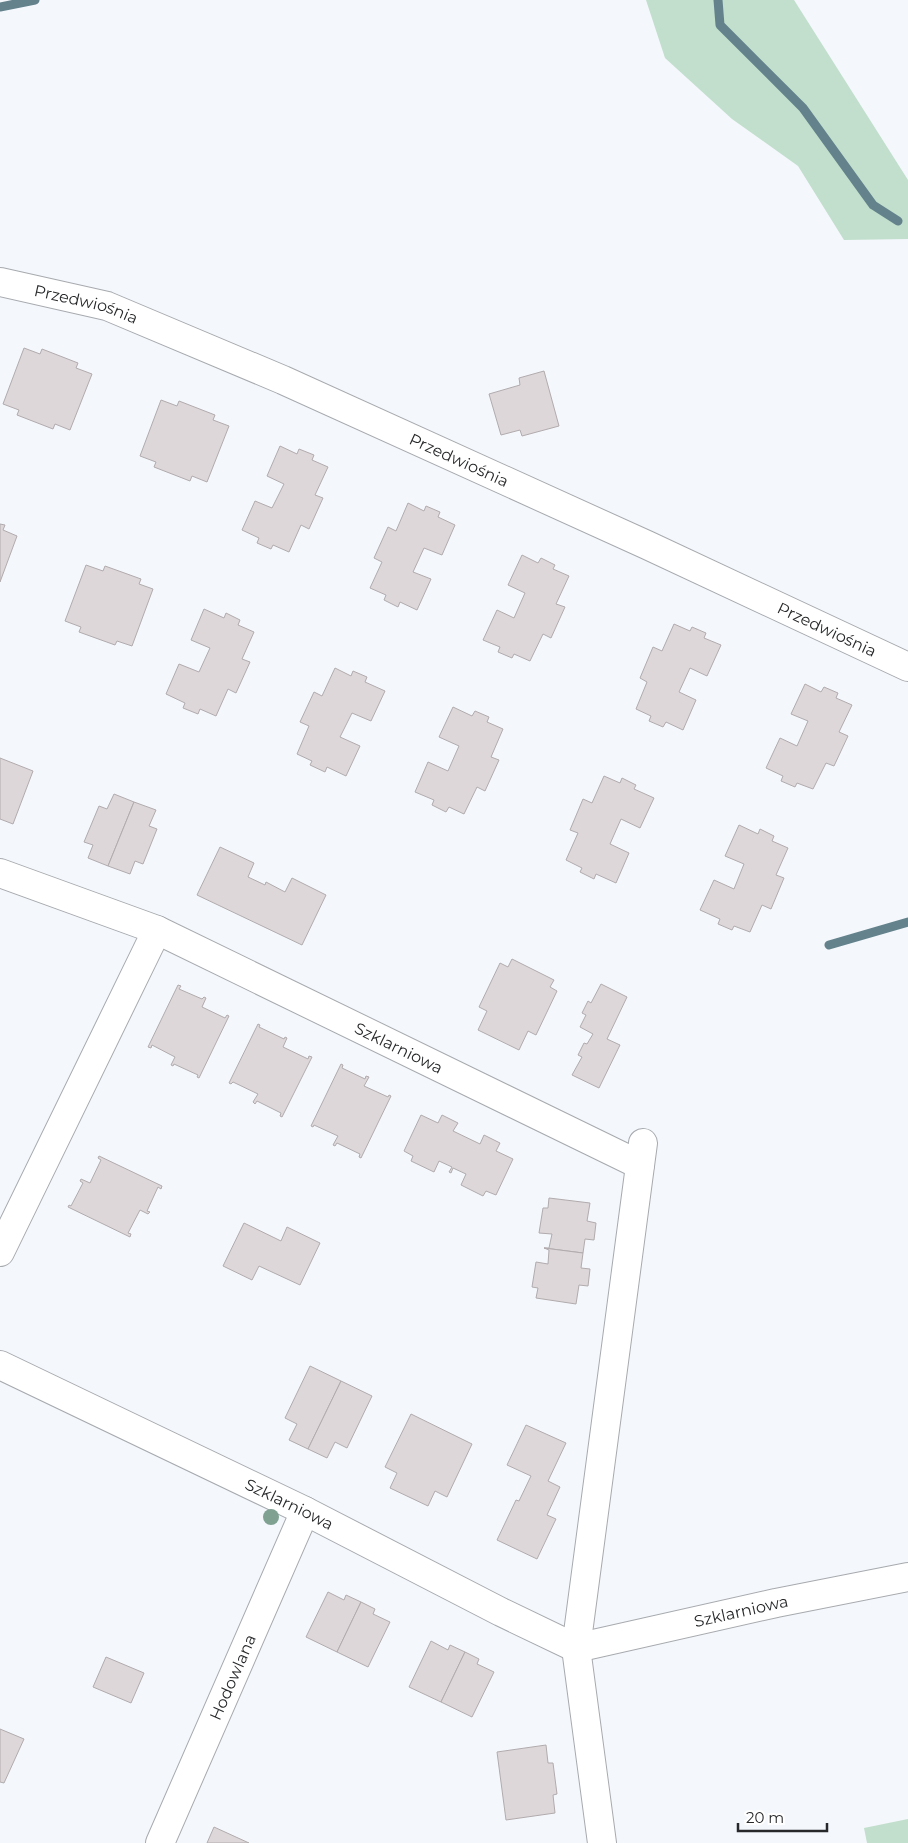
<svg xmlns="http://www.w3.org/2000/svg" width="908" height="1843" viewBox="0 0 908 1843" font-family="Montserrat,sans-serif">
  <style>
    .green { fill: #c1dfcc }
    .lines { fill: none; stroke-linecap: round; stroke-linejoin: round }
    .stream { stroke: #63828c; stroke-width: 9 }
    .building { fill: #ddd7d9; stroke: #b1abad }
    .minor-casing { stroke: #a7aaae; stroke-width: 30 }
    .minor { stroke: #fff; stroke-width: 28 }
    .tree { fill: #7fa192 }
    .labels { text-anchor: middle; stroke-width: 4; stroke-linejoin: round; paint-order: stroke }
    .street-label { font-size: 16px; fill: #27282a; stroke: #fff }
  </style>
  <rect width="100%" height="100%" fill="#f4f7fc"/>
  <g class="green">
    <path d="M646 0H794L908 180V239L844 240 798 166 732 119 665 58Z"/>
    <path d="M908 1819V1843H867L864 1828Z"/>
  </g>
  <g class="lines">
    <g class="stream">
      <path d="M718 0 720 25 803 108 873 205 898 221"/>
      <path d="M0 7 35 0"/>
      <path d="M829 945 908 922"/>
    </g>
  </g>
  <g class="building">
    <path d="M24 348 40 354 42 349 78 363 76 368 92 374 70 430 55 424 53 429 17 415 19 410 3 404Z"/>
    <path d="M544 371 559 426 522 436 520 430 501 435 489 394 520 385 519 378Z"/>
    <path d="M161 400 177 406 179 401 215 415 213 420 229 426 207 482 192 476 190 481 154 467 156 462 140 456Z"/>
    <path d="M280 446 297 454 299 449 314 455 312 460 328 467 315 495 323 498 309 529 301 525 289 552 273 545 271 549 257 543 259 538 242 530 255 501 272 508 284 484 267 476Z"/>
    <path d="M408 503 424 511 426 506 440 512 438 517 455 525 442 555 424 548 413 572 431 579 417 610 400 602 398 607 384 600 386 595 370 588 382 562 374 558 388 527 396 531Z"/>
    <path d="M0 524 5 525 3 530 17 536 0 582Z"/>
    <path d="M522 555 538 563 541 558 555 565 553 569 569 576 556 604 565 607 551 638 543 634 530 661 514 654 512 658 498 652 500 647 483 640 497 610 514 618 525 593 508 585Z"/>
    <path d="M86 565 103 571 105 566 141 579 139 584 153 589 132 646 117 641 115 645 79 632 81 627 65 621Z"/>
    <path d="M204 609 224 618 226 613 240 620 238 625 254 632 242 659 250 662 236 693 228 689 216 716 200 709 198 714 183 708 185 703 166 694 179 664 199 672 210 648 191 640Z"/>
    <path d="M674 624 690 631 692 627 706 633 704 638 721 645 707 676 690 668 679 692 696 700 683 730 666 722 663 727 649 721 651 716 636 709 647 682 640 678 653 647 662 651Z"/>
    <path d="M335 668 351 676 353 671 367 677 365 682 385 691 371 721 352 713 340 737 360 746 346 776 327 767 325 772 310 765 312 761 297 754 309 726 300 722 314 692 322 696Z"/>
    <path d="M805 684 821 692 824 687 838 693 836 698 852 705 839 732 848 736 834 766 826 763 813 789 797 783 795 787 781 781 783 776 766 768 780 738 797 746 808 721 791 714Z"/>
    <path d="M453 707 472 716 475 711 489 717 487 722 503 729 491 757 499 760 485 791 477 787 464 814 449 807 446 812 432 805 434 800 415 792 428 762 448 771 459 746 439 737Z"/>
    <path d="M0 758 33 771 13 824 0 819Z"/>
    <path d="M604 776 620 783 622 778 636 785 634 789 654 798 640 828 621 819 610 844 629 853 616 883 596 874 594 879 580 872 582 868 566 860 578 833 570 830 583 799 592 803Z"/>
    <path d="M114 794 134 802 108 866 88 858 93 845 84 842 99 806 107 809Z"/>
    <path d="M134 802 156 810 149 826 157 829 143 864 135 861 130 874 108 866Z"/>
    <path d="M739 825 758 834 760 829 774 836 772 841 788 848 776 875 784 878 771 909 762 905 750 932 734 926 732 930 718 924 720 919 700 910 714 880 734 889 744 864 725 856Z"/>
    <path d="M220 847 254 863 248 877 265 885 266 882 285 892 292 878 326 895 302 945 197 895Z"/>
    <path d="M512 959 554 980 550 987 557 991 536 1035 528 1031 519 1050 478 1030 487 1011 479 1007 500 963 508 967Z"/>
    <path d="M601 984 627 997 607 1039 620 1045 599 1088 572 1075 582 1057 578 1055 584 1043 587 1044 593 1034 580 1027 586 1015 582 1013 588 1001 591 1003Z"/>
    <path d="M178 985 181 986 179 989 202 999 204 997 206 998 202 1007 225 1018 227 1015 229 1016 199 1078 197 1077 198 1075 174 1064 173 1066 171 1065 175 1057 152 1045 151 1048 148 1047Z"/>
    <path d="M258 1024 260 1025 259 1027 284 1039 285 1037 287 1038 283 1047 308 1059 309 1056 312 1057 282 1117 280 1116 281 1113 257 1101 255 1104 253 1102 258 1094 233 1082 231 1084 229 1083Z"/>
    <path d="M341 1064 343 1065 342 1068 365 1079 366 1076 369 1077 364 1086 388 1097 389 1095 391 1096 361 1158 359 1157 360 1154 337 1143 335 1146 333 1145 338 1136 314 1125 313 1127 311 1126Z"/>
    <path d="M421 1115 438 1123 442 1115 458 1123 453 1131 480 1144 484 1135 500 1143 496 1151 513 1159 496 1195 486 1191 483 1196 461 1185 466 1174 453 1168 451 1173 449 1172 452 1167 439 1161 434 1172 411 1161 413 1156 404 1151Z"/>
    <path d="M99 1156 162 1186 161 1189 158 1187 147 1211 150 1212 148 1214 140 1210 128 1233 131 1234 130 1237 68 1207 69 1205 71 1206 83 1183 80 1181 81 1179 90 1183 101 1160 98 1158Z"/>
    <path d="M549 1198 590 1203 587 1221 596 1223 594 1240 585 1239 583 1253 544 1248H549L552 1234 539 1233 543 1208H548Z"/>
    <path d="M244 1223 281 1241 287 1227 320 1243 300 1285 259 1266 252 1280 223 1266Z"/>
    <path d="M544 1248 583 1253 581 1268 590 1269 588 1286 579 1285 576 1304 536 1298 538 1288 532 1287 536 1262 548 1264 549 1250Z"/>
    <path d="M310 1366 341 1381 308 1449 289 1440 297 1424 285 1418Z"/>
    <path d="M341 1381 372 1396 347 1448 335 1442 327 1458 308 1449Z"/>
    <path d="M411 1414 472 1444 447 1497 435 1491 428 1506 390 1488 397 1473 385 1467Z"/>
    <path d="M526 1425 566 1443 548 1481 560 1487 547 1515 556 1519 537 1559 497 1540 516 1500 519 1501 531 1476 507 1465Z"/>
    <path d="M328 1592 344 1600 346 1595 361 1602 337 1652 306 1637Z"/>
    <path d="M361 1602 375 1609 373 1614 390 1622 368 1667 337 1652Z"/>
    <path d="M431 1641 448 1650 450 1645 465 1652 441 1702 409 1687Z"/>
    <path d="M465 1652 479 1659 477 1664 494 1672 472 1717 441 1702Z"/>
    <path d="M106 1657 144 1673 131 1703 93 1687Z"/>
    <path d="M0 1729 24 1739 4 1783 0 1782Z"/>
    <path d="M546 1745 548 1763H553L557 1794 553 1795 555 1813 506 1820 497 1752Z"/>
    <path d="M214 1827 249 1843H207Z"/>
  </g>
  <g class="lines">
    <g class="minor-casing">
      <g id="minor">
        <path id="s1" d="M0 282 107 306 283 380 647 545 908 667"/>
        <path d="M0 873 157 930 0 1252"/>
        <path id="s2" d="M157 930 640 1165"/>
        <path id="s3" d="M0 1365 305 1511 501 1612 576 1648 776 1603 908 1577"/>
        <path id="s4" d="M160 1843 305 1511"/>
        <path d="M602 1843 576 1648 643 1143"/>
      </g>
    </g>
    <use href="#minor" class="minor"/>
  </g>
  <circle class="tree" cx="271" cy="1517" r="8"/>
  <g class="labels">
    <g class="street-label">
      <text dy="6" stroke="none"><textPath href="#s1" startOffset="89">Przedwiośnia</textPath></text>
      <text dy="6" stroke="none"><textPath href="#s1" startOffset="494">Przedwiośnia</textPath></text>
      <text dy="6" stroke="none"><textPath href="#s1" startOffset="899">Przedwiośnia</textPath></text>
      <text dy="6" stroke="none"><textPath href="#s2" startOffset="269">Szklarniowa</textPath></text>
      <text dy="6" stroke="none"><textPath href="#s3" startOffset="321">Szklarniowa</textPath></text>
      <text dy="6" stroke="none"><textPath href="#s3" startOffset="811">Szklarniowa</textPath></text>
      <text dy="6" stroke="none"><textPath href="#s4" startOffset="181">Hodowlana</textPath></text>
    </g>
  </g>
  <path d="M738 1823v8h89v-8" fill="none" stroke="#27282a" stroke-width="2.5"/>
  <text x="746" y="1823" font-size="15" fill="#27282a" stroke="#ffffff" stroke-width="4" paint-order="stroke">20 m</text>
</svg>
